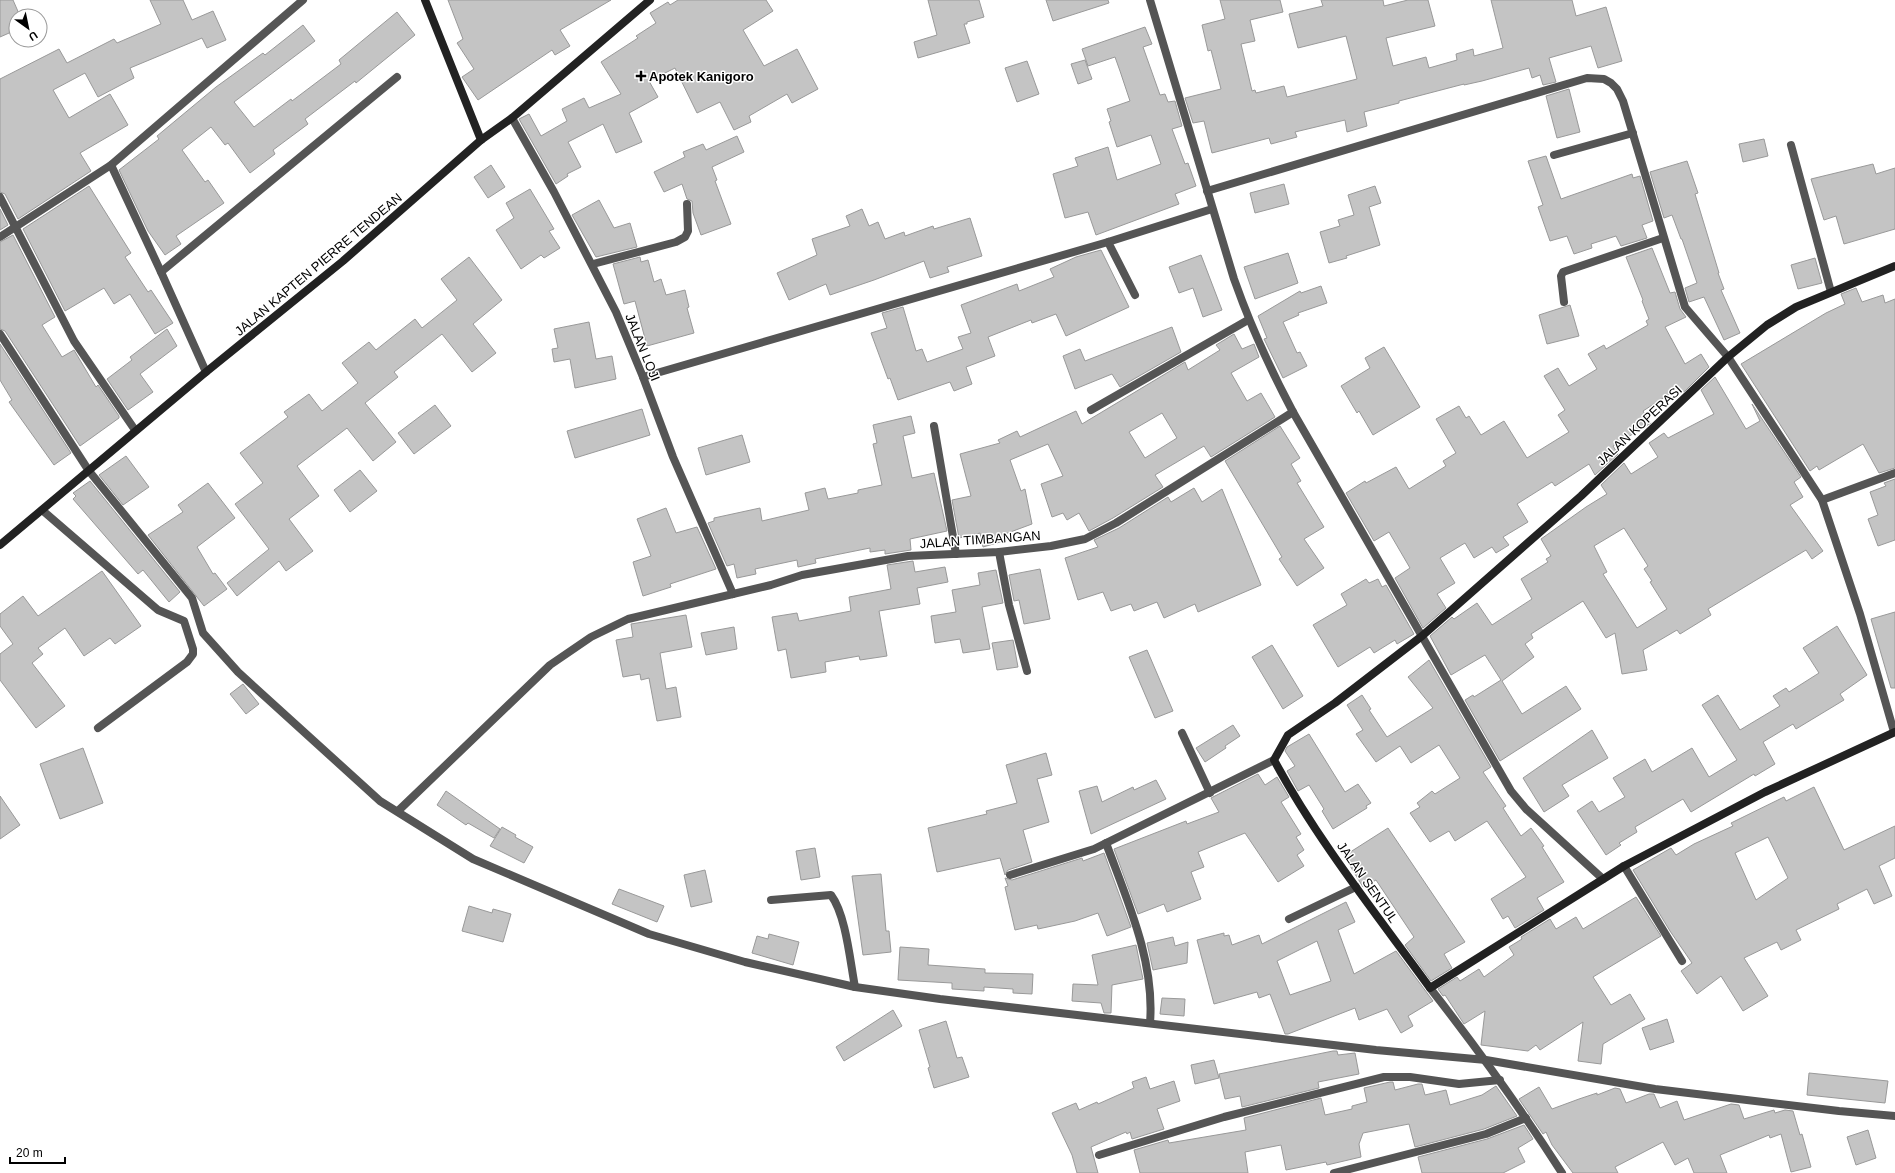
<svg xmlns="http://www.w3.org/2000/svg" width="1895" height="1173" viewBox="0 0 1895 1173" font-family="Arial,sans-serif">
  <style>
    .building { fill: #c4c4c4; stroke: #999; fill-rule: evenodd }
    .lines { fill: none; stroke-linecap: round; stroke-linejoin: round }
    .lane { stroke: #555; stroke-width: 8 }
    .street { stroke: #555; stroke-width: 8 }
    .secondary { stroke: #222; stroke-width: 8 }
    .poi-dot { fill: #000; stroke: #fff; stroke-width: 1.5 }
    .labels { text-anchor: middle; stroke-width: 3; stroke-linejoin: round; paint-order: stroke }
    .poi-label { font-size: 13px; font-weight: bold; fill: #000; stroke: #fff; text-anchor: start }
    .street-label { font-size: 13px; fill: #000; stroke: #fff }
  </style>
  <rect width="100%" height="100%" fill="#fff"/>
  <g class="building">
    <path d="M0 0H13L20 16H16V30L0 37Z"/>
    <path d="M150 0H183L192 20 213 11 226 40 207 48 202 38 130 68 134 78 98 97 85 73 53 90 69 118 110 94 128 125 80 153 91 171 18 219 5 194 0 192V79L59 49 67 63 114 39 117 43 161 24Z"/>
    <path d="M448 0H611L560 30 570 46 555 55 552 50 478 100 462 77 474 69 457 43 463 39Z"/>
    <path d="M678 0H766L773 11 743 30 764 66 797 49 818 89 792 103 787 94 749 116 751 122 734 130 720 102 697 113 675 68 649 81 658 97 629 113 642 142 616 153 603 124 568 142 581 167 567 174 568 176 556 184 519 119 529 114 541 136 567 121 562 109 584 98 589 108 621 94 601 62 638 38 636 36 656 23 650 13 668 2 670 5Z"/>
    <path d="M928 0H979L984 17 967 22V24H964L970 43 918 58 914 42 937 35Z"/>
    <path d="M1046 0H1108L1109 3 1053 21Z"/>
    <path d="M1220 0H1280L1283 12 1250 20 1255 41 1241 44 1252 91 1255 90 1256 93 1284 86 1287 97 1357 79 1346 36 1298 48 1289 14 1323 6 1321 0H1383L1384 6 1408 0H1428L1435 26 1386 38 1393 66 1426 57 1429 68 1457 60 1456 54 1473 49 1474 56 1503 48 1491 0H1572L1576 16 1606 7 1622 61 1598 68 1591 46 1549 58 1556 82 1543 85 1540 75 1532 78 1529 68 1482 81 1464 85V84L1399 101V103L1364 112 1367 126 1347 132 1345 120 1295 132 1297 137 1271 144 1269 138 1212 153 1204 121 1193 123 1185 98 1221 89 1211 50 1208 51 1202 25 1225 19Z"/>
    <path d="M397 12 415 35 356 83 355 81 305 119 308 124 273 150 275 154 250 173 228 143 225 145 211 127 182 150 205 182 208 180 224 203 176 236 181 244 165 255 148 231 119 170 159 139 157 136 216 87 263 53 265 55 303 25 315 41 234 102 254 127 291 99 292 101 341 64 339 60Z"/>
    <path d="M1145 27 1152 44 1143 47 1160 95 1165 94 1168 102 1175 101 1182 126 1172 129 1185 164 1188 163 1196 186 1175 194 1179 204 1096 235 1088 212 1065 218 1053 174 1078 166 1075 158 1108 147 1117 180 1161 164 1151 135 1117 147 1109 122 1111 121 1107 109 1130 101 1120 71 1115 57 1088 66 1082 49Z"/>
    <path d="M1085 60 1092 79 1078 84 1071 64Z"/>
    <path d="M1027 61 1039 94 1017 102 1005 68Z"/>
    <path d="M1569 89 1580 132 1557 138 1546 96Z"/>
    <path d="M737 136 744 152 712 167 717 180 715 181 731 224 701 235 693 213 692 201 687 199 682 184 664 192 654 172 685 157 683 152 703 144 706 150Z"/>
    <path d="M1764 139 1768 156 1743 162 1739 144Z"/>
    <path d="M1546 156 1561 199 1632 174 1633 178 1640 176 1653 221 1642 225 1647 238 1621 246 1616 236 1591 244 1592 248 1574 254 1567 236 1550 241 1538 207 1543 205 1528 161Z"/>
    <path d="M1687 161 1698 193 1695 194 1719 273H1718L1724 289 1721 290 1740 333 1724 340 1704 297 1689 302 1685 288 1697 283 1682 239H1681L1672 215 1664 218 1650 172Z"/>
    <path d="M1873 164 1876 174 1895 168V229L1844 244 1836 216 1824 220 1811 179Z"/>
    <path d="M491 165 505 187 488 198 474 177Z"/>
    <path d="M1284 184 1289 204 1255 213 1250 193Z"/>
    <path d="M89 186 131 253 125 257 148 292 151 290 173 323 155 334 130 294 114 304 104 288 65 311 23 229Z"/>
    <path d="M1375 186 1381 203 1369 207 1380 245 1346 256 1347 258 1329 263 1320 232 1340 226 1338 220 1354 215 1348 195Z"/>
    <path d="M530 189 554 229 549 231 560 248 544 258 541 255 521 269 496 230 514 218 506 203Z"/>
    <path d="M599 200 614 228 630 223 637 247 596 257 572 215Z"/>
    <path d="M0 209 8 225 0 230Z"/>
    <path d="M862 209 869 226 878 222 885 239 904 232 905 236 933 226 934 229 970 218 982 256 947 267 949 272 930 278 924 261 874 280 830 295 826 284 789 300 777 273 817 255 812 239 850 226 846 216Z"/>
    <path d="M13 235 55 317 42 325 62 357 74 350 96 387 98 385 119 416V418L80 446 5 331 0 329V242Z"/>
    <path d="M1652 248 1670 293 1675 292 1680 309 1686 317 1665 327 1685 364 1701 354 1709 367 1685 391 1679 394 1676 390 1643 411 1651 423 1613 446 1618 454 1595 475 1589 464 1555 486 1552 482 1517 504 1528 522 1503 537 1509 545 1496 553 1492 547 1474 558 1465 543 1440 558 1455 583 1437 594 1446 608 1423 628 1395 578 1410 568 1389 532 1374 541 1346 493 1365 481 1366 483 1396 467 1409 489 1446 466 1443 461 1456 453 1436 419 1459 406 1466 418 1469 416 1481 435 1504 421 1527 458 1569 432 1558 415 1565 410 1544 376 1558 368 1569 386 1597 369 1588 354 1604 345 1606 349 1648 325 1646 321 1649 319 1642 301 1643 300 1626 257Z"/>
    <path d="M1101 250 1129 307 1066 336 1056 314 1032 323 1031 320 988 337 995 356 966 367 972 384 954 391 950 382 898 400 890 378 888 379 871 333 887 328 882 313 903 307 916 351 922 349 927 362 963 349 958 337 971 333 961 305 1017 284 1019 291 1054 277 1050 269 1076 257Z"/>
    <path d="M1288 253 1298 283 1255 299 1244 267Z"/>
    <path d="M1201 255 1222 310 1203 317 1193 288 1179 293 1169 267Z"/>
    <path d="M469 257 502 300 473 324 496 353 472 372 442 334 394 372 398 377 365 403 396 442 373 461 347 428 297 466 319 496 289 519 313 551 286 571 279 561 237 596 227 583 269 549 235 504 263 483 240 453 288 417 284 412 309 394 322 411 358 383 342 363 369 342 376 350 415 319 422 328 457 300 441 279Z"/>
    <path d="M640 257 641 262 648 260 654 282 661 279 666 295 685 290 689 307 687 308 694 333 647 346 635 301 624 304 613 264Z"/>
    <path d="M1815 258 1822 283 1798 289 1791 265Z"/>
    <path d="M1321 286 1327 303 1298 313 1299 315 1283 322 1297 353 1300 352 1307 366 1283 378 1264 339 1267 338 1258 316 1300 291 1301 293Z"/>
    <path d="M1856 288 1862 302 1883 295 1885 303 1895 299V468L1879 473 1863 444 1819 470 1817 466 1810 471 1741 364 1826 313 1845 304 1841 294Z"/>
    <path d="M1570 305 1579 336 1547 344 1539 315Z"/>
    <path d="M589 322 596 359 612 356 616 379 575 388 570 359 554 362 552 349 558 348 554 329Z"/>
    <path d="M1172 327 1181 352 1120 387 1112 374 1075 389 1063 356 1080 349 1085 361Z"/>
    <path d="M167 329 177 346 140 374 153 392 128 410 107 379 132 360 130 357Z"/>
    <path d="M1234 334 1242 349 1254 344 1259 357 1231 373 1247 401 1261 393 1275 417 1211 457 1204 446 1155 475 1163 487 1113 518 1089 531 1079 513 1067 520 1063 513 1052 517 1041 484 1063 476 1048 444 1010 460 1021 491 1025 489 1032 524 1005 534 1007 540 983 547 980 533 959 538 952 500 971 496 960 454 1000 443 998 440 1017 431 1020 437 1076 411 1082 424 1185 362 1188 370 1220 350 1216 345ZM1162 413 1177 438 1145 458 1129 432Z"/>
    <path d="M0 344 71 453 54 465 9 402 12 400 0 380Z"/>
    <path d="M1384 347 1420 407 1373 435 1359 411 1357 413 1341 386 1370 368 1365 358Z"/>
    <path d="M1715 377 1746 429 1760 421 1752 404 1801 477 1794 482 1803 497 1790 505 1823 551 1812 559 1806 550 1708 609 1711 615 1680 634 1677 630 1643 650 1647 670 1622 674 1615 633 1606 638 1583 601 1531 634 1533 638 1525 644 1534 657 1502 681 1522 714 1566 686 1581 709 1500 761 1465 700 1473 695 1474 697 1501 680 1485 655 1451 675 1430 636 1452 617 1454 619 1477 603 1492 625 1532 599 1521 579 1548 562 1546 559 1551 556 1541 539 1586 507 1607 494 1601 485 1624 463 1631 474 1658 457 1649 443 1664 433 1668 438 1714 414 1701 390ZM1624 528 1648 566 1644 569 1652 581 1650 582 1667 609 1637 628 1603 574 1607 572 1594 546Z"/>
    <path d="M435 405 451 426 414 454 398 433Z"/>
    <path d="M642 409 650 435 575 458 567 431Z"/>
    <path d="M911 416 915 433 903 436 912 478 934 473 947 531 910 539 911 550 885 554V550L870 552V548L815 559 816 563 798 567 797 560 755 569 756 574 737 578 734 564 727 566 708 523 714 521V518L760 508 762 521 809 510 805 493 825 488 828 499 858 493V490L882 485 873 444 877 443 873 425Z"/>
    <path d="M1280 426 1300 458 1291 464 1301 481 1297 483 1324 527 1304 539 1324 568 1297 586 1279 559 1282 557 1225 461Z"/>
    <path d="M742 435 750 462 706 475 698 448Z"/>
    <path d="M126 456 149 487 123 505 99 475Z"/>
    <path d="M360 470 377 491 350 512 334 490Z"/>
    <path d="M1895 479V540L1878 546 1868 519 1878 515 1870 492 1886 486 1884 483Z"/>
    <path d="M90 481 180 592 169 602 143 570 138 574 73 499 76 496 73 493Z"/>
    <path d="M208 483 235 518 197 547 213 574 215 573 227 589 204 606 148 535 183 512 178 505Z"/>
    <path d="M1194 488 1202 502 1222 489 1261 585 1198 612 1195 604 1164 618 1157 602 1134 611 1131 604 1111 611 1103 592 1078 600 1065 558 1098 547 1094 540 1119 528 1168 497 1171 502Z"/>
    <path d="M666 508 676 533 697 527 716 569 670 584 671 587 643 596 633 562 651 556 637 519Z"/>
    <path d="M913 561 915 572 945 567 948 582 917 588 920 604 879 611 887 656 860 660 859 656 825 662 826 672 791 678 786 649 778 651 772 617 797 613 799 621 851 611 849 597 891 589 887 565Z"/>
    <path d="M1040 569 1050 619 1024 624 1019 600 1014 601 1009 575Z"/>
    <path d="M996 570 1003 603 982 607 990 649 963 653 960 639 935 643 931 616 956 612 952 590 980 585 978 573Z"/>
    <path d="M102 571 141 626 115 644 110 638 84 656 65 628 38 648 43 654 32 663 65 706 36 728 0 680V654L13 644 0 626V614L23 596 38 616Z"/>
    <path d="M1366 579 1369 583 1378 579 1382 587 1386 585 1414 634 1397 644 1395 640 1374 653 1370 647 1338 667 1313 625 1347 605 1341 594Z"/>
    <path d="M1895 612V688H1891L1871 619Z"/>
    <path d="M686 615 692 647 660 653 666 689 676 687 681 717 657 721 649 678 641 680 640 674 623 677 616 640 633 637 631 624Z"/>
    <path d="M1837 626 1867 675 1840 694 1844 700 1796 729 1793 724 1763 742 1775 764 1755 776 1754 774 1691 812 1683 799 1635 827 1637 832 1619 843 1621 845 1606 855 1577 811 1592 801 1599 812 1625 797 1613 778 1645 759 1652 772 1692 748 1709 777 1737 760 1702 705 1718 695 1740 730 1780 706 1773 696 1786 688 1789 692 1819 673 1803 648Z"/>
    <path d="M734 627 737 649 706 655 701 633Z"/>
    <path d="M1013 640 1018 667 997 670 992 643Z"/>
    <path d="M1272 645 1303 696 1283 709 1252 657Z"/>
    <path d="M1147 650 1173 711 1155 718 1129 657Z"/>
    <path d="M1429 660 1491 767 1483 772 1506 806 1503 808 1521 836 1531 828 1544 846 1542 847 1564 882 1537 898 1544 910 1515 928 1508 916 1503 919 1491 899 1526 877 1487 821 1455 841 1449 831 1430 842 1410 813 1420 807 1417 803 1432 791 1435 794 1460 778 1439 745 1411 763 1400 746 1376 762 1356 734 1363 730 1347 705 1362 695 1371 709 1369 710 1387 737 1433 708 1408 677Z"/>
    <path d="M243 684 259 704 246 714 230 694Z"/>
    <path d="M1233 725 1240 736 1225 746 1226 748 1205 762 1196 748Z"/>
    <path d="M1592 730 1608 758 1562 785 1569 796 1544 812 1523 778Z"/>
    <path d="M1309 734 1345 792 1358 784 1371 803 1366 806 1367 808 1333 829 1322 811 1324 809 1309 785 1298 791 1287 771 1295 766 1285 751 1287 747Z"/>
    <path d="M83 748 103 803 60 819 40 764Z"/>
    <path d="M1046 753 1052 775 1037 779 1049 822 1023 830 1032 862 1008 870 1005 875 1000 858 937 872 928 828 987 814 986 811 1017 803 1006 765Z"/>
    <path d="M1258 774 1265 785 1277 777 1289 797 1281 802 1301 834 1296 837 1304 850 1297 855 1304 866 1278 882 1245 833 1198 852 1204 867 1191 872 1201 899 1167 912 1164 904 1138 914 1114 849 1186 821 1187 824 1219 812 1211 798Z"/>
    <path d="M1156 780 1166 799 1091 834 1079 791 1097 786 1102 802 1133 787 1134 790Z"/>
    <path d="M1814 787 1844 850 1895 826V858L1879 866 1892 896 1874 904 1867 889 1837 904 1839 909 1796 930 1801 940 1781 950 1777 942 1744 958 1768 996 1743 1011 1721 976 1697 994 1681 971 1692 963 1670 931 1633 870 1671 848 1676 855 1694 844 1733 826 1731 823 1784 797 1786 801ZM1768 837 1788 878 1756 900 1735 853Z"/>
    <path d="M446 791 500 829 494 838 468 823 466 825 437 805Z"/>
    <path d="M0 796 20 825 0 839Z"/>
    <path d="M502 827 516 835 515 837 533 847 524 863 490 846Z"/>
    <path d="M1388 828 1465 942 1444 954 1452 968 1431 981 1405 945 1414 937 1376 880 1363 887 1344 856Z"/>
    <path d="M815 848 820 877 801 880 796 851Z"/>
    <path d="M1104 853 1131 927 1107 936 1098 913 1075 921 1038 929 1037 925 1015 930 1005 887 1008 886 1005 878 1012 880 1082 858 1083 861Z"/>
    <path d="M705 870 712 902 691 907 684 875Z"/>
    <path d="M881 874 886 931H889L891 952 863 955 852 876Z"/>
    <path d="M619 889 664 906 657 922 612 904Z"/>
    <path d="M1636 897 1661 936 1593 977 1611 1005 1630 994 1645 1019 1603 1044 1601 1064 1578 1061 1583 1022 1540 1050 1536 1045 1528 1051 1481 1045 1485 1011 1464 1024 1445 995 1443 996 1438 989 1457 977 1460 981 1479 969 1484 977 1514 955 1509 947 1522 939 1521 937 1550 919 1556 929 1576 917 1583 929Z"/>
    <path d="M1346 902 1355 922 1338 930 1354 974 1396 951 1433 1001 1408 1016 1413 1026 1401 1033 1387 1009 1359 1020 1355 1008 1288 1034H1285L1270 994 1259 998 1257 992 1214 1004 1197 940 1224 933V936L1229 935 1232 945 1259 935 1262 944ZM1317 941 1331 981 1290 995 1277 961Z"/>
    <path d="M469 906 492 913 493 909 511 914 503 942 462 931Z"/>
    <path d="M769 934 799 942 793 965 752 953 757 936 768 939Z"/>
    <path d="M1173 937 1175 946 1188 942 1187 963 1153 970 1147 943Z"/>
    <path d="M1136 945 1143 979 1112 985 1111 1013H1104L1101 1003 1072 1001 1073 984 1098 985 1092 955Z"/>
    <path d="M900 947 929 949 928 965 985 969V973L1033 974 1032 994 1013 993V989L984 987V991L952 989V983L898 980Z"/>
    <path d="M1162 998 1185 999 1184 1016 1160 1014Z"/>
    <path d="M893 1010 902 1026 844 1061 836 1047Z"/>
    <path d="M1667 1019 1674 1042 1650 1050 1642 1028Z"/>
    <path d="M946 1021 957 1058 962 1057 969 1077 934 1088 928 1068 930 1067 919 1030Z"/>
    <path d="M1333 1051H1337L1338 1055 1355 1053 1359 1074 1318 1082 1319 1088 1242 1107 1240 1096 1225 1099 1219 1074Z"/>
    <path d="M1214 1060 1219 1078 1195 1084 1191 1065Z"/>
    <path d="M1809 1073 1888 1081 1885 1103 1807 1095Z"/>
    <path d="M1146 1077 1150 1089 1174 1081 1180 1101 1157 1109 1164 1129 1132 1139 1130 1132 1127 1134 1126 1132 1091 1147 1098 1173H1077L1072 1155 1052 1113 1076 1103 1079 1110 1097 1102 1098 1104 1134 1088 1132 1082Z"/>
    <path d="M1390 1082H1393L1395 1090 1418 1084H1422L1425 1095 1446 1090 1450 1105 1482 1095 1496 1086 1517 1116 1484 1129 1415 1147 1409 1124 1363 1133 1359 1144 1361 1157 1327 1165 1326 1162 1286 1170 1281 1145 1245 1152 1248 1173H1140L1134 1150 1168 1140 1169 1143 1246 1130 1244 1118 1321 1098 1325 1115 1352 1109V1106L1367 1102 1364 1088Z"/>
    <path d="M1539 1087 1552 1109 1579 1099 1597 1093V1095L1615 1088 1620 1089 1626 1103 1649 1094H1654L1660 1108 1677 1101 1684 1120 1731 1104 1739 1105 1744 1119 1774 1110 1775 1113 1785 1110 1793 1111 1800 1135 1802 1134 1811 1167 1791 1172 1781 1134 1770 1138 1769 1135 1720 1155 1727 1173H1694L1688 1158 1675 1165 1663 1142 1615 1167 1618 1173H1573L1552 1145 1546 1132 1543 1134 1519 1099Z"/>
    <path d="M1524 1125 1533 1139 1518 1148 1525 1162 1503 1173H1422L1418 1157 1487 1139Z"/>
    <path d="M1868 1130 1876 1158 1856 1165 1847 1137Z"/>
  </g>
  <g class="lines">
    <g class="lane">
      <path d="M1554 155 1633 133"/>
      <path d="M1182 733 1210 793"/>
      <path d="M1289 919 1356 887"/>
    </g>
    <g class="street">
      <path d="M1150 0 1234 279C1251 327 1269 367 1293 412L1511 791 1526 809 1603 879"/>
      <path d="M512 118 554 192 616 312 643 377 673 457 733 594"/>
      <path d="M1791 145 1831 292"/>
      <path d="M111 165 161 272 206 372"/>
      <path d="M1207 191 1587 78 1604 79 1611 83 1617 89 1623 101 1685 307 1728 357 1822 500 1860 614 1894 732"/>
      <path d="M0 197 74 341 135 430"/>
      <path d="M0 237 111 165 303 0"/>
      <path d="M1108 242 1135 295"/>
      <path d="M593 264 676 242 685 237 688 231 687 204"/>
      <path d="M161 272 397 77"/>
      <path d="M1564 302 1561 276 1563 272 1663 238"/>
      <path d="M0 334 89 471 192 598 203 633 238 672 380 801 473 859 649 934 745 962 855 987 940 999 1376 1050 1486 1060 1655 1089 1839 1111 1895 1116"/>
      <path d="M643 377 1108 242 1212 209"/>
      <path d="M1091 410 1248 320"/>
      <path d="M934 426 956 554"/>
      <path d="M1822 500 1895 473"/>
      <path d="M42 510 158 610 184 621 193 649V654L187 662 98 728"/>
      <path d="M999 552 1009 605 1027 671"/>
      <path d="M398 811 550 665 591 637 628 619 771 585 802 575 908 556 999 552 1051 546 1085 539 1116 523 1293 412"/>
      <path d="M1106 843C1127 900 1155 961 1150 1023"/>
      <path d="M1624 866 1682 961"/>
      <path d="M1010 875 1094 849 1274 760"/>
      <path d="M771 900 831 895C846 915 850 961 855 987"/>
      <path d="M1430 988C1477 1048 1521 1109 1562 1173"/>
      <path d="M1099 1155 1224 1117 1384 1077H1410L1459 1084 1500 1080"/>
      <path d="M1334 1173 1486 1134 1526 1118"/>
    </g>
    <g class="secondary">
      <path d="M425 0 481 140"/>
      <path d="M1895 266 1796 307 1767 325 1728 357 1581 496 1422 636 1335 703 1288 735 1274 760C1317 840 1377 915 1430 988L1624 866 1765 792 1895 732"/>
      <path d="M0 545 206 372 343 261 481 140 512 118 650 0"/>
    </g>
  </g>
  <path class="poi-dot" d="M639 70h4v4h4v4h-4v4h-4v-4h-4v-4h4z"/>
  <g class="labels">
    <g class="poi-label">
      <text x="649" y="81">Apotek Kanigoro</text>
    </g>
    <g class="street-label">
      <text transform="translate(318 264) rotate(-40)" y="5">JALAN KAPTEN PIERRE TENDEAN</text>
      <text transform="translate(643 347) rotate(68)" y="5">JALAN LOJI</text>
      <text transform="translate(1639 425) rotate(-43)" y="5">JALAN KOPERASI</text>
      <text transform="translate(980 539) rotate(-4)" y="5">JALAN TIMBANGAN</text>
      <text transform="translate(1368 882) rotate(55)" y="5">JALAN SENTUL</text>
    </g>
  </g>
  <g transform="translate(28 28) rotate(147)"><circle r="19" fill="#ffffff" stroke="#999999"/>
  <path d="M0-3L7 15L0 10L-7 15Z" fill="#000000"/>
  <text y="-6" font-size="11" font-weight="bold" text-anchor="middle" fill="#000000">U</text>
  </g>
  <path d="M10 1157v6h55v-6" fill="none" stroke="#000000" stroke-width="2"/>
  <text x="16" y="1157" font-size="12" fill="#000000" stroke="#ffffff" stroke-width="3" paint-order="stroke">20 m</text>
</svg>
